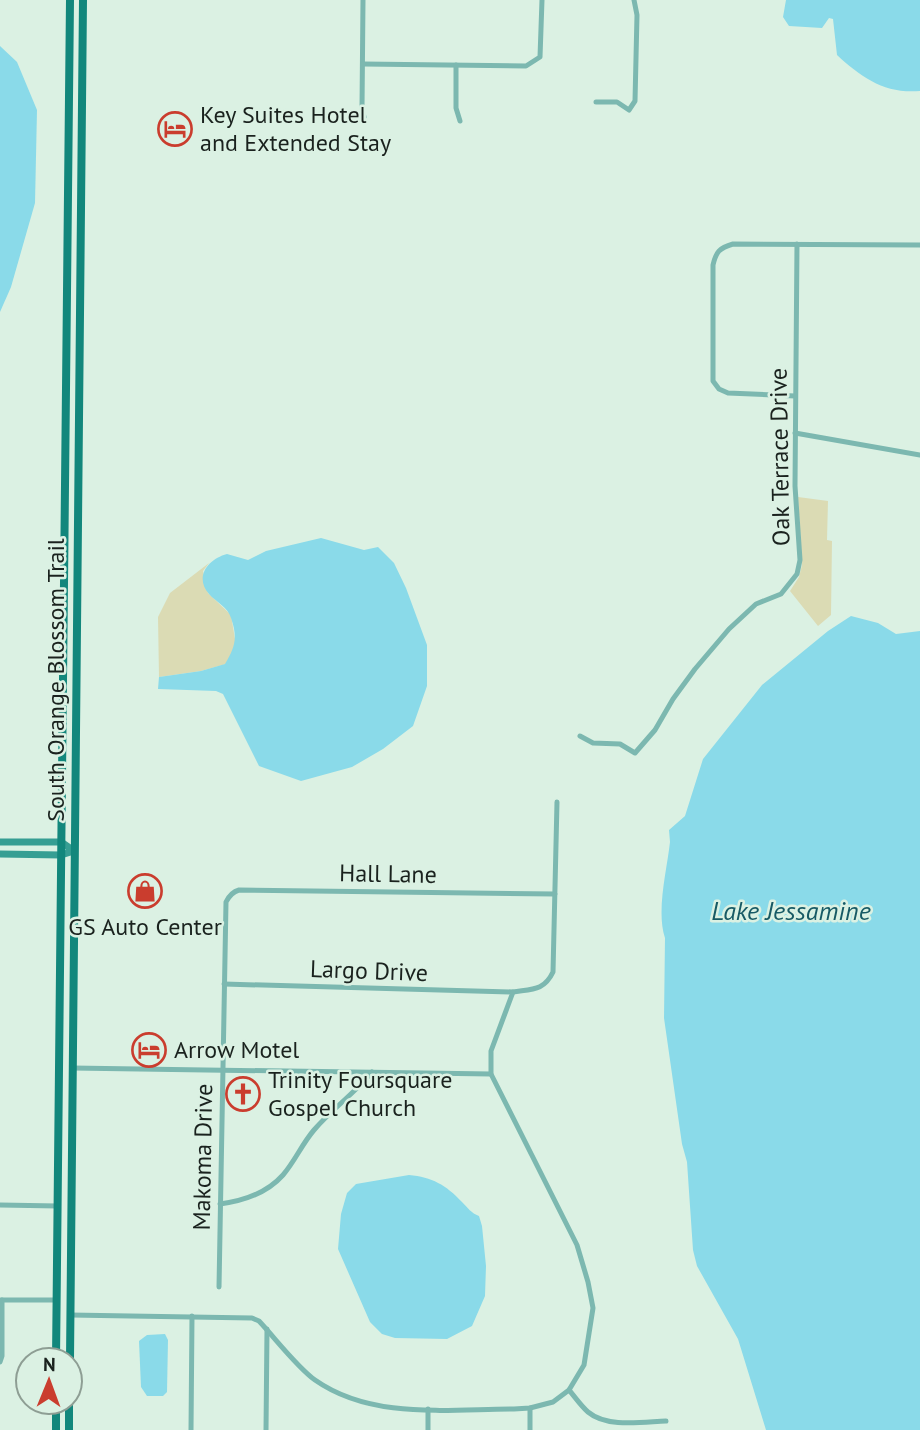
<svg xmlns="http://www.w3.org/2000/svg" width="920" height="1430" viewBox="0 0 920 1430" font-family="'PT Sans',sans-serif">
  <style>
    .green { fill: #dbdbb4 }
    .water { fill: #8adae9 }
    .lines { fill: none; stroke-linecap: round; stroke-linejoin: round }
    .street { stroke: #7cb8b0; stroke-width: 5 }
    .secondary { stroke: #369e93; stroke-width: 7 }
    .primary { stroke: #12877c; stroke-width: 8 }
    .labels { text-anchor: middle; stroke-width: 5; stroke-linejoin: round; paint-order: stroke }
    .poi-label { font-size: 24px; fill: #1a221e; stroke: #dbf1e3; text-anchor: start }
    .street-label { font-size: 24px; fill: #1a221e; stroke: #dbf1e3 }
    .water-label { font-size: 26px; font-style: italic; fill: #175a65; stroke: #dbf1e3 }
  </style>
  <rect width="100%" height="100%" fill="#dbf1e3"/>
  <g class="green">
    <path d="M798 497 828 501 827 540 832 541 831 615 818 626 790 591 799 577 802 565Z"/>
    <path d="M209 563 203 571 208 593 231 615 236 645 226 664 201 671 159 677 158 617 170 593Z"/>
  </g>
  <g class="water">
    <path d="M786 0H920V91C885 94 862 78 837 55L833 19 829 18 822 28 789 26 783 17Z"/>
    <path d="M0 46 17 62 37 110 35 203 11 287 0 312Z"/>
    <path d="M321 538 364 550 378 547 394 563 406 588 427 645V686L413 726 383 749 352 767 301 781 259 766 223 694 216 691 158 689 159 677 201 671 225 664C235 647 238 638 231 618 228 607 216 602 209 594 194 577 208 559 227 554L248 560 266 551Z"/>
    <path d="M851 616 878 623 896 634 920 631V1430H766L738 1339 697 1266 693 1250 687 1162 682 1144 664 1018 665 938C656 911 667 870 670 842L669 830 685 816 703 759 762 685 828 631Z"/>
    <path d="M409 1175C432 1177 446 1185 462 1202 468 1208 471 1213 479 1216L482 1226 486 1266 485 1296 472 1326 447 1339 395 1338 382 1334 370 1322 338 1249 341 1214 347 1193 356 1184Z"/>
    <path d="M165 1334 168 1340 167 1392 163 1396H147L141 1387 139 1341 147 1335Z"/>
  </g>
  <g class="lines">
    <g class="street">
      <path d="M363 0 362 108 364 117"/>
      <path d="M363 64 526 66 540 57 542 0"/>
      <path d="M456 65V108L460 121"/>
      <path d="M596 102H617L629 110 635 101 637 15 634 0"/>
      <path d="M795 396 728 393 719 389 713 381V265C716 252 719 248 733 244L920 245"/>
      <path d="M795 433 920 455"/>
      <path d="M580 736 593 743 620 744 635 753 655 730 673 699 695 669 729 629 756 604 781 594 797 574 800 560 795 486 797 244"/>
      <path d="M224 984 513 992C532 989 544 991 553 972L557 802"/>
      <path d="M72 1068 491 1074"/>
      <path d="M220 1204C243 1201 267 1193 283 1175 295 1161 302 1144 314 1130 332 1109 355 1093 372 1072"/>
      <path d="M0 1205 58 1206"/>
      <path d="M219 1287 226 902C229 896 232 892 239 890L555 894"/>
      <path d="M1 1300H57"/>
      <path d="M70 1315 252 1318 259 1321C275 1338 297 1367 315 1380 372 1420 448 1409 514 1409L530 1408 553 1402 569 1390 584 1365 593 1308 588 1282 577 1245 491 1074V1051L513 992"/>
      <path d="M0 1362 2 1356V1300"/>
      <path d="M569 1390C575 1397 581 1406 588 1412 607 1428 642 1422 666 1421"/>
      <path d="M191 1430 192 1316"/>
      <path d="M266 1430 267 1329"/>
      <path d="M428 1430V1409"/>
      <path d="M530 1430V1408"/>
    </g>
    <g class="secondary">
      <path d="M0 842H61L74 851"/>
      <path d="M0 854 61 855 74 851"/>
    </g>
    <g class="primary">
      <path d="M56 1360 70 0"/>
      <path d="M70 1360 83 0"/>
      <path d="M56 1430V1402"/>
      <path d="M69 1430V1402"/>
    </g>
  </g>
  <defs>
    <g id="hotel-ring" transform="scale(1.75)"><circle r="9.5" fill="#dbf1e3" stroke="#ca3d2e" stroke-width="1.5"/><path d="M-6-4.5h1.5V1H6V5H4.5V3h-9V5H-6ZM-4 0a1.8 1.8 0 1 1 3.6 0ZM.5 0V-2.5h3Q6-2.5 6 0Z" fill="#ca3d2e"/></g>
    <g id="shop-ring" transform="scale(1.75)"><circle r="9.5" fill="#dbf1e3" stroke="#ca3d2e" stroke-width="1.5"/><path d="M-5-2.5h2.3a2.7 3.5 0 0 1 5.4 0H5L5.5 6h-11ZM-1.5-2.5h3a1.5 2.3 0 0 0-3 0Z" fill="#ca3d2e"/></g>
    <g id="church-ring" transform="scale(1.75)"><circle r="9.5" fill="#dbf1e3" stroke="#ca3d2e" stroke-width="1.5"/><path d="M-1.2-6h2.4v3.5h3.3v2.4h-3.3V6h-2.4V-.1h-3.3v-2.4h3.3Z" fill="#ca3d2e"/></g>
  </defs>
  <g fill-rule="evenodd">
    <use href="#hotel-ring" x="175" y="129"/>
    <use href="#shop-ring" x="145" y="891"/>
    <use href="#hotel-ring" x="149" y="1050"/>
    <use href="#church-ring" x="243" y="1094"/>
  </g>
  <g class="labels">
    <g class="poi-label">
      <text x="200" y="123">Key Suites Hotel<tspan x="200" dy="28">and Extended Stay</tspan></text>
      <text x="145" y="935" text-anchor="middle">GS Auto Center</text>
      <text x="174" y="1058">Arrow Motel</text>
      <text x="268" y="1088">Trinity Foursquare<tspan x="268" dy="28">Gospel Church</tspan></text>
    </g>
    <g class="street-label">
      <text transform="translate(780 457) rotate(-91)" y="8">Oak Terrace Drive</text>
      <text transform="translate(56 680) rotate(-90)" y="8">South Orange Blossom Trail</text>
      <text transform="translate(388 874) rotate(1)" y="8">Hall Lane</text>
      <text transform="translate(369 971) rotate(2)" y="8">Largo Drive</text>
      <text transform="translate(203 1157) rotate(-89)" y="8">Makoma Drive</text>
    </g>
    <g class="water-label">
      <text x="791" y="920">Lake Jessamine</text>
    </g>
  </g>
  <g transform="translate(49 1381) rotate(1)"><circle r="33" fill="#dbf1e3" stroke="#8e9e94" stroke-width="2"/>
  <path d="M0-5L12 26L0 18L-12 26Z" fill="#ca3d2e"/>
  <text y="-10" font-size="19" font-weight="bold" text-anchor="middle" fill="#1a221e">N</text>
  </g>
</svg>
